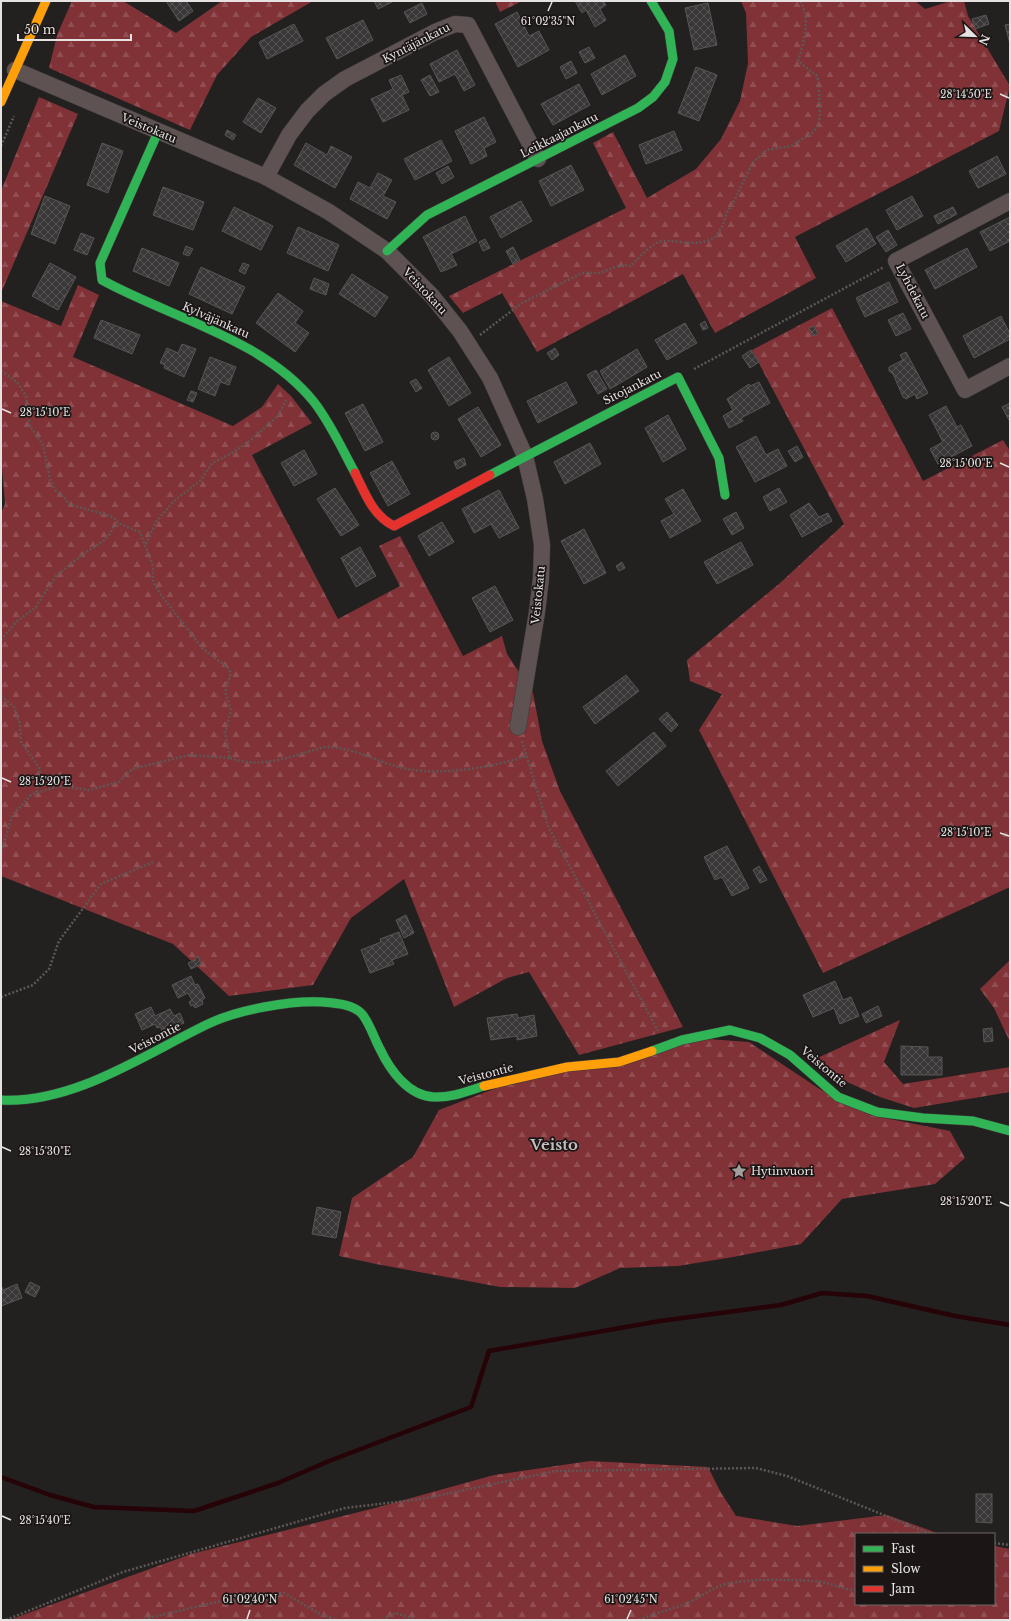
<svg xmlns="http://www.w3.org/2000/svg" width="1011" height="1621" viewBox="0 0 1011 1621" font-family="'Libre Baskerville',serif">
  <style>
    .forest { fill: url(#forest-firs) }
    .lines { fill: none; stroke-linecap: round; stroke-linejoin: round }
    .stream { stroke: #260306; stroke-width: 4.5 }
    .building { fill: url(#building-cross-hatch); stroke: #585655 }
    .street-casing { stroke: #3d3c3c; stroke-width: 17 }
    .fast-casing { stroke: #3d3c3c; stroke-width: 10 }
    .slow-casing { stroke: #3d3c3c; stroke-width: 10 }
    .jam-casing { stroke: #3d3c3c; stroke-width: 10 }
    .path { stroke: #5e5756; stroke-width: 2.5; stroke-dasharray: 2 2; stroke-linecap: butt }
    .street { stroke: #5e5252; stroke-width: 16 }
    .fast { stroke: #30b455; stroke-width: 9 }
    .slow { stroke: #ff9f0a; stroke-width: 9 }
    .jam { stroke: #e5322d; stroke-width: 9 }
    .ticks { fill: none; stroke: #e5e2e1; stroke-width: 1.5 }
    .labels { text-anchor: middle; stroke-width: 3.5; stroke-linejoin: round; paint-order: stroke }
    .street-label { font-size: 11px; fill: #e5e2e1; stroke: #1b1615 }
    .poi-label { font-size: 11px; fill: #e5e2e1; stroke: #1b1615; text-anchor: start }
    .district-label { font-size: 15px; font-weight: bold; fill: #c6bfbf; stroke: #1b1615 }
    .ticks-label { font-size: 10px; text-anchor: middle; fill: #e5e2e1; stroke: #1b1615; stroke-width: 3.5; stroke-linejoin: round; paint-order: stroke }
  </style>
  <defs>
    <pattern id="forest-firs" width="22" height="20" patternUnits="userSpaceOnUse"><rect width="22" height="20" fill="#803236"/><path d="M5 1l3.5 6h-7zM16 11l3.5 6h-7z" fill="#924f53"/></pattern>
    <pattern id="building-cross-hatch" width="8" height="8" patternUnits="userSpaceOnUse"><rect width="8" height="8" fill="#393737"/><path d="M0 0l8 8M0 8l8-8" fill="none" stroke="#565454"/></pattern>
  </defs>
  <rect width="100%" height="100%" fill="#232020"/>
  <g class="forest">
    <path d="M72 1H123L176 33 222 1H313L251 37 217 75 190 130 49 68 57 35Z"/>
    <path d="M495 1H522L500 12Z"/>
    <path d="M741 1H915L925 9 951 1H964L968 16 1010 86 999 131 795 237 816 278 715 333 683 274 537 352 502 293 463 313 449 296 626 208 593 143 613 132 647 198 696 169 721 139 740 101 748 63 746 13Z"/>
    <path d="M39 97 78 114 1 293V191Z"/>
    <path d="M78 285 99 295 73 357 233 426 262 407 278 384 291 396 312 423 252 455 338 619 400 586 379 546 400 536 463 656 502 636 507 654 533 693 542 741 560 791 683 1027 579 1055 529 972 507 978 454 1007 404 879 351 918 313 985 229 996 173 944 1 876V513L5 504 1 456V301L61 326Z"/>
    <path d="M832 308 923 481 1003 440 1010 451V887L823 973 699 730 722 694 690 681 687 660 780 583 844 524 752 350Z"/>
    <path d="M1010 960V1042L994 1008 980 989Z"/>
    <path d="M900 1020 884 1062 903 1084 1010 1067V1092L914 1108 880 1097 834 1076 813 1060Z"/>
    <path d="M708 1039 749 1042 818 1088 870 1115 950 1131 965 1158 935 1184 842 1199 801 1244 733 1257 678 1266 620 1268 575 1288 500 1287 376 1264 339 1256 352 1198 413 1157 439 1110 499 1087Z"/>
    <path d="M590 1461 708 1467 720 1491 736 1516 797 1526 887 1515 940 1534H856V1604H994V1546L1010 1549V1620H9L191 1554 375 1508 494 1475Z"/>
  </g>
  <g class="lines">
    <path class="stream" d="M1 1477 50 1495 94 1507 194 1511 278 1483 329 1461 471 1407 489 1351 660 1321 781 1305 822 1293 867 1296 955 1316 1010 1325"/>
  </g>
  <g class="building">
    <path d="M166 1H186L193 11 179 21Z"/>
    <path d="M374 1H394L378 9Z"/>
    <path d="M575 1H603L606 5 600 9 606 20 595 27 586 10 582 13Z"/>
    <path d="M422 3 427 14 410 23 404 12Z"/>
    <path d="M708 3 717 45 694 50 685 8Z"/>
    <path d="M517 12 529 36 539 31 549 50 518 67 495 24Z"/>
    <path d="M986 15 989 24 975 29 972 19Z"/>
    <path d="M363 20 373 40 337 59 326 38Z"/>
    <path d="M294 24 303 41 267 59 259 42Z"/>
    <path d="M1010 24V44L1005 25Z"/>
    <path d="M589 47 595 58 585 63 579 52Z"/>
    <path d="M457 50 475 85 464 91 455 74 439 82 430 64Z"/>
    <path d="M625 55 636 76 602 95 591 74Z"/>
    <path d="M571 61 577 73 566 79 560 67Z"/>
    <path d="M696 67 717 75 699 121 678 113Z"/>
    <path d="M401 75 409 92 402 95 409 110 383 122 371 99 393 89 389 80Z"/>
    <path d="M430 75 439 92 430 96 421 80Z"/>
    <path d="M579 84 590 105 553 125 541 104Z"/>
    <path d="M258 98 276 108 261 133 243 122Z"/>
    <path d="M484 117 496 142 484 148 487 156 471 164 455 131Z"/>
    <path d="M227 130 236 135 233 140 225 135Z"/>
    <path d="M674 131 682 150 646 164 639 145Z"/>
    <path d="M441 140 452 161 415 180 404 159Z"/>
    <path d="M102 143 123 151 108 193 87 185Z"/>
    <path d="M306 143 327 155 331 146 352 157 335 188 294 165Z"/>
    <path d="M997 156 1006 174 978 188 969 171Z"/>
    <path d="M571 165 584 190 551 206 539 181Z"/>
    <path d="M448 166 454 177 442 184 436 173Z"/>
    <path d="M378 173 392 180 383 196 396 202 387 219 350 199 358 182 370 188Z"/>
    <path d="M163 187 204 202 193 230 153 215Z"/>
    <path d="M45 196 70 206 55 244 31 234Z"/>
    <path d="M912 196 923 216 897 230 886 210Z"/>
    <path d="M521 201 532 221 501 238 490 217Z"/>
    <path d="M234 207 273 226 261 250 222 231Z"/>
    <path d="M953 207 957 214 938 224 934 216Z"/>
    <path d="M465 216 477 241 451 254 457 265 441 272 423 237Z"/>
    <path d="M1010 217V241L990 251 980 232Z"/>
    <path d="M298 227 339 245 328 271 287 253Z"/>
    <path d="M867 228 876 244 846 262 836 246Z"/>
    <path d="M888 230 897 245 886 252 876 237Z"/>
    <path d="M81 233 94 238 87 255 74 250Z"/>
    <path d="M485 239 490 248 483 251 479 242Z"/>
    <path d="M186 246 193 249 189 256 183 254Z"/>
    <path d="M513 247 520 260 513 264 506 251Z"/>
    <path d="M142 248 179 263 169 286 133 271Z"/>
    <path d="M967 248 977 267 935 289 925 270Z"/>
    <path d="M50 263 76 277 58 310 32 296Z"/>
    <path d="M243 263 249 265 245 274 239 271Z"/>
    <path d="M201 267 245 287 232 314 189 294Z"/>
    <path d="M352 274 388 297 375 317 339 294Z"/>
    <path d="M314 278 329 284 326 295 310 289Z"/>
    <path d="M889 282 898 302 865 317 856 298Z"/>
    <path d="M278 293 303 311 295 323 309 333 295 352 256 323Z"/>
    <path d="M903 313 911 329 896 336 888 320Z"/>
    <path d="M1001 316 1010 334V339L974 358 963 336Z"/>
    <path d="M101 320 140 335 132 354 94 338Z"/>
    <path d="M705 321 708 328 703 330 700 324Z"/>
    <path d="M685 323 697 343 667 360 655 340Z"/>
    <path d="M814 326 818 334 813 336 809 328Z"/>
    <path d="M182 344 196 349 184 377 164 368 165 365 160 363 167 348 178 353Z"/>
    <path d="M555 348 559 355 552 360 547 353Z"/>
    <path d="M637 349 647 367 610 389 600 371Z"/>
    <path d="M751 350 759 362 750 368 742 356Z"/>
    <path d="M906 352 928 393 917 399 915 394 906 399 903 397 893 374 889 371V367L903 360 900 355Z"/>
    <path d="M210 357 236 367 229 385 220 382 215 396 198 389Z"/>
    <path d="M449 357 471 393 449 406 428 370Z"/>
    <path d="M596 370 607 389 598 394 587 375Z"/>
    <path d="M416 379 422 388 416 392 410 382Z"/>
    <path d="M566 382 577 403 538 423 527 401Z"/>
    <path d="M759 382 770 403 741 418 743 421 729 428 723 416 733 410 727 399 749 384 750 386Z"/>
    <path d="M191 391 197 393 193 402 187 400Z"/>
    <path d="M1010 403V422L1002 407Z"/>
    <path d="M363 404 383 442 365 451 345 413Z"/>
    <path d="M946 406 957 427 961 425 972 446 938 464 930 449 943 442 929 415Z"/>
    <path d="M478 407 501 445 481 457 458 419Z"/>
    <path d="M668 415 686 449 663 462 645 428Z"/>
    <circle cx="435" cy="436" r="4"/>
    <path d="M756 436 766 455 778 449 787 466 755 482 736 447Z"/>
    <path d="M590 443 601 464 565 484 554 462Z"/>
    <path d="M797 446 803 457 795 462 788 451Z"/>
    <path d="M304 450 317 474 294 486 281 463Z"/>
    <path d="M464 458 466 465 457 469 454 462Z"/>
    <path d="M392 461 410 494 388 506 370 473Z"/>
    <path d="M335 488 359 525 341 536 317 499Z"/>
    <path d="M779 488 787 502 770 511 763 497Z"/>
    <path d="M683 489 701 521 670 538 661 521 674 514 665 499Z"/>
    <path d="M499 490 519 528 499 538 491 524 474 533 462 509Z"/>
    <path d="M809 503 819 517 828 513 832 521 802 537 790 515Z"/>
    <path d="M736 512 744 528 732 535 723 519Z"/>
    <path d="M442 522 454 542 429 556 418 536Z"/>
    <path d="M584 529 606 573 584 584 561 541Z"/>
    <path d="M741 542 753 565 717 584 704 562Z"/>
    <path d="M360 547 376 576 356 587 341 558Z"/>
    <path d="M622 562 625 568 619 571 616 566Z"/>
    <path d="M495 586 513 620 490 632 472 598Z"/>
    <path d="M626 675 639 691 595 724 583 707Z"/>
    <path d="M667 712 678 725 671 732 659 719Z"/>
    <path d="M654 732 666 746 618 786 606 771Z"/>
    <path d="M727 846 749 888 732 896 722 877 715 880 704 857Z"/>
    <path d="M759 866 767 880 760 883 753 870Z"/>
    <path d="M406 915 414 933 404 938 396 920Z"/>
    <path d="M399 932 408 954 392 960 394 964 370 973 361 950 381 942 380 939Z"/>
    <path d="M198 956 201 964 191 969 188 963 196 960 195 958Z"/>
    <path d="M191 976 195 985 198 984 205 998 202 1000 203 1004 195 1008 193 1005 191 1006 189 1002 192 1000 188 993 178 998 172 985Z"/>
    <path d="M835 981 843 1000 851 997 859 1016 840 1024 834 1008 813 1017 803 995Z"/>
    <path d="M878 1006 882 1016 866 1023 862 1014Z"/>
    <path d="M151 1007 155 1016 170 1009 174 1016 180 1013 184 1023 163 1032 160 1027 157 1028 155 1024 142 1030 135 1014Z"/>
    <path d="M517 1014 518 1018 534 1015 537 1036 517 1040V1036L491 1040 487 1018Z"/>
    <path d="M992 1028 993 1041 984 1042 983 1029Z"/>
    <path d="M901 1046 928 1047V1057H942V1075H901Z"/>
    <path d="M317 1207 341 1212 336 1238 312 1234Z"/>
    <path d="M30 1282 40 1287 35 1297 25 1292Z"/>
    <path d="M17 1284 22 1298 1 1306V1285L3 1290Z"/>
    <path d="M976 1494H992V1523L976 1522Z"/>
  </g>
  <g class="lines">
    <g class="street-casing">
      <g id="street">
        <path d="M15 70 266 177 329 212 387 251 432 296 460 331 490 378 525 456 535 499 542 545 541 578 537 612 518 727"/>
        <path d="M266 177 289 135 307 111 324 94 345 79 435 32 455 24 468 25 538 159"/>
        <path d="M1010 201 896 261 965 390 1010 366"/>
      </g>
    </g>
    <g class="fast-casing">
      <g id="fast">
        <path d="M158 132 100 263 102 280C171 318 264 339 314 402 331 424 342 449 355 473"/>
        <path d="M387 251 427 215 638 108 653 97 665 82 673 59 669 31 651 1"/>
        <path d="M490 475 678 377 719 458 725 495"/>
        <path d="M652 1051 682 1040 730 1030 760 1038 790 1055 838 1097 877 1112 923 1118 973 1121 1010 1131"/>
        <path d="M1 1100C74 1104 145 1054 208 1024 237 1010 290 1000 323 1002 335 1003 353 1004 362 1014 369 1022 375 1040 380 1049 390 1070 408 1096 434 1097 451 1098 468 1091 484 1086"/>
      </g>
    </g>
    <g class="slow-casing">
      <g id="slow">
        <path d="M1 102 46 1"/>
        <path d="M484 1086 567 1067 619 1062 652 1051"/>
      </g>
    </g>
    <g class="jam-casing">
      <path id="jam" d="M355 473C365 493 373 516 394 526L490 475"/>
    </g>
    <g class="path">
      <path d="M1 146 14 116"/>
      <path d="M480 335 522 303 582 273H600L615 267 625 265 630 266C639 259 651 242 663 241 680 240 698 248 715 237L723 225 727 212 732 205 753 162 767 150 791 146 812 133 818 126 820 116 819 85 817 76 798 61C804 42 811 18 800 1"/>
      <path d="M694 369 884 267"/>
      <path d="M1 371 17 382 26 396 30 426 43 445 50 479 55 490 66 499 68 504 107 515 114 518 120 524 140 532 153 566V581L161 595 203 649 228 668 231 673 225 691 231 710 225 733 230 758 189 755 132 769 119 782 89 790 58 786 31 795 12 816 1 853"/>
      <path d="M146 544 156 522 173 502 201 480 212 463 232 453 251 440 278 416 286 400"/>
      <path d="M1 640 16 622 35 608 56 576 86 552 102 542 110 534 114 526 119 524"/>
      <path d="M1 696 14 707 20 724 21 742 40 769 36 793"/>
      <path d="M522 741 548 826 658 1031"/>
      <path d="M230 758C257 767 277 761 304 753 312 751 320 747 328 747 353 748 372 759 395 766 433 778 489 768 527 756"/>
      <path d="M1 997 33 985 49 969 59 941 101 884 153 862"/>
      <path d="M994 1543 1010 1545"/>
      <path d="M6 1620 123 1572 345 1508 422 1499 556 1471 756 1468 787 1476 931 1534"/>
      <path d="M140 1620 225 1600 254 1604 284 1593 320 1614 337 1620"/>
      <path d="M382 1620 396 1613 417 1620"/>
      <path d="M639 1620C654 1613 670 1610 685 1604 696 1600 706 1592 717 1587 741 1577 789 1580 815 1581 829 1582 842 1590 856 1590"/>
    </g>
    <use href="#street" class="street"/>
    <use href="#fast" class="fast"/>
    <use href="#slow" class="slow"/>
    <use href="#jam" class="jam"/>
  </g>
  <path class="ticks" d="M548 11 552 2M1000 94 1009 98M2 409 11 413M1000 463 1009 467M2 778 11 782M1000 833 1009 836M2 1147 11 1151M1000 1202 1009 1206M2 1516 11 1520M247 1619 250 1610M627 1619 631 1610"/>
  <defs>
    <g id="sight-bare" transform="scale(1.2)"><path d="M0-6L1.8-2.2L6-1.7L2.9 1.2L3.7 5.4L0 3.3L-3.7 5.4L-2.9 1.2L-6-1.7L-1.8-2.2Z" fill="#a19e9d" stroke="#1b1615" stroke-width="2.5" paint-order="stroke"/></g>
  </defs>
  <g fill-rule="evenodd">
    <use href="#sight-bare" x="739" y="1171"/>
  </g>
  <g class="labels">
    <g class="street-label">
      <text transform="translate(416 43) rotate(-27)" y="4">Kyntäjänkatu</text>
      <text transform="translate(149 128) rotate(23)" y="4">Veistokatu</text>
      <text transform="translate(559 135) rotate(-27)" y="4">Leikkaajankatu</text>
      <text transform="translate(425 291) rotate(47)" y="4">Veistokatu</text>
      <text transform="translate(913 291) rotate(63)" y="4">Lyhdekatu</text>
      <text transform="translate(216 320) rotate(24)" y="4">Kylväjänkatu</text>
      <text transform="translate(632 387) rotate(-27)" y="4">Sitojankatu</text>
      <text transform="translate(538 595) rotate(-84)" y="4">Veistokatu</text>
      <text transform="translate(155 1038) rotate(-27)" y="4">Veistontie</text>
      <text transform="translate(824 1067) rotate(40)" y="4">Veistontie</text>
      <text transform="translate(486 1074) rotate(-15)" y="4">Veistontie</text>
    </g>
    <g class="poi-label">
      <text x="751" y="1175">Hytinvuori</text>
    </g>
    <g class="district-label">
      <text x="554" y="1150">Veisto</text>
    </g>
  </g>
  <g class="ticks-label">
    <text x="548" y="25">61°02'35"N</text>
    <text x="966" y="98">28°14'50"E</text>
    <text x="45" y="416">28°15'10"E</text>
    <text x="966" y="467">28°15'00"E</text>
    <text x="45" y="785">28°15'20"E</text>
    <text x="966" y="836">28°15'10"E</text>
    <text x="45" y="1155">28°15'30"E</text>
    <text x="966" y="1205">28°15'20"E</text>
    <text x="45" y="1524">28°15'40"E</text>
    <text x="250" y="1603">61°02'40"N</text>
    <text x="631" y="1603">61°02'45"N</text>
  </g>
  <rect width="1011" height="1621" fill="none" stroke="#e5e2e1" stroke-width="4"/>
  <rect x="855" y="1533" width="140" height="72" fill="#1b1615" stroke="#6c6867"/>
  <rect x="863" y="1546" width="20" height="6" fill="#30b455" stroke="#6c6867"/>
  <text x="891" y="1553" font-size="12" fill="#e5e2e1">Fast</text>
  <rect x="863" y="1566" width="20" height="6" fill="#ff9f0a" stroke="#6c6867"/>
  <text x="891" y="1573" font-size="12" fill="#e5e2e1">Slow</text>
  <rect x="863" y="1586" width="20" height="6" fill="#e5322d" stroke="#6c6867"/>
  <text x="891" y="1593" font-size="12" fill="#e5e2e1">Jam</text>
  <g transform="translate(975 36) rotate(113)" stroke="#1b1615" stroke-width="3" paint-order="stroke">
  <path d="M0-3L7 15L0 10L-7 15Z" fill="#e5e2e1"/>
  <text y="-6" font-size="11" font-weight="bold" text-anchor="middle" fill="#e5e2e1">N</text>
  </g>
  <path d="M18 34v6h113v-6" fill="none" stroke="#e5e2e1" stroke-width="2"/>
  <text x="24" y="34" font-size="12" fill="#e5e2e1" stroke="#1b1615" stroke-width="3" paint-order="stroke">50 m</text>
</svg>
